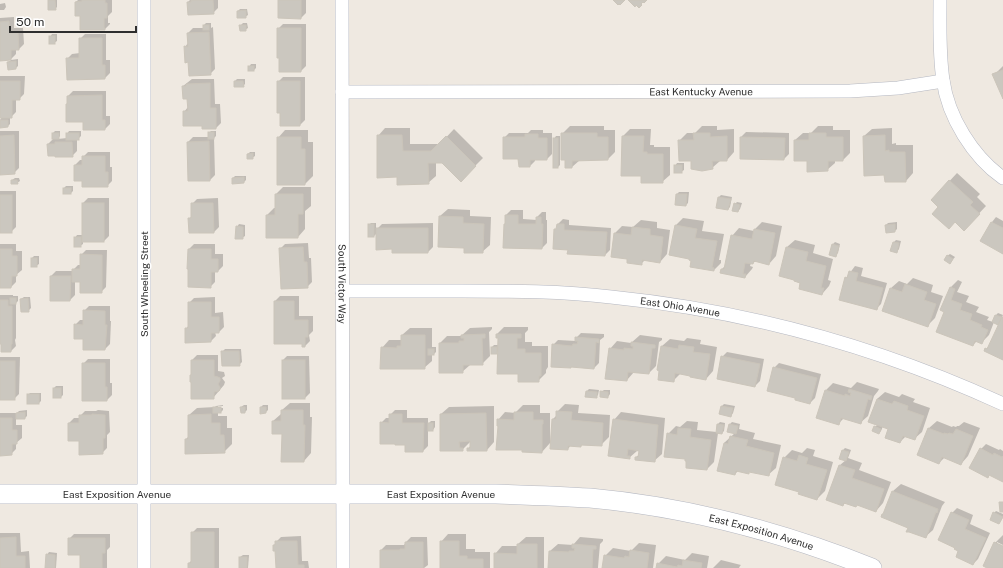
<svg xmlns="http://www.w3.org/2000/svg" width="1003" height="568" viewBox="0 0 1003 568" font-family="'Public Sans',sans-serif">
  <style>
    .shadow { fill: #0003 }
    .building { fill: #cbc7bf; stroke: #cbc5ba }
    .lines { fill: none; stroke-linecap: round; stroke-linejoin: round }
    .street-casing { stroke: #b4b7c1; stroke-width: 14 }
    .secondary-casing { stroke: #b4b7c1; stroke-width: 20 }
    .street { stroke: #fff; stroke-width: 13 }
    .secondary { stroke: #fff; stroke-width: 19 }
    .labels { text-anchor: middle; stroke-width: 3; stroke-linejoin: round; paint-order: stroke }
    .street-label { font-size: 10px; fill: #2e2e2e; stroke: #fff }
  </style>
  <rect width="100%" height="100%" fill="#efe9e1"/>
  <g class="shadow">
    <path d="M49 0H57V7L55 9Z"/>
    <path d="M78 0H112V12L108 16V23H110V24L105 29 81 15 76 2Z"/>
    <path d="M190 0H218V8L213 13 189 14 188 2Z"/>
    <path d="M279 0H306V13L301 18Z"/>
    <path d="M5 3 6 7 4 10H0V4Z"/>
    <path d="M240 9H247L248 15 245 17 238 11Z"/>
    <path d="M14 17V28H23L24 44 19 49H16V54L11 59 0 60V18Z"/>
    <path d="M206 23H211V28L213 27 215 69 210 74 185 47 188 43V33L193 28H204V25Z"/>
    <path d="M243 23H247L248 28 245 30 240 26Z"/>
    <path d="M283 24H306V66L301 71 278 29Z"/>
    <path d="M52 34H57V41L54 43 50 37Z"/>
    <path d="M85 34H106V60H110V73L105 78 67 59 72 54 80 53V39Z"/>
    <path d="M18 59V66L16 68 8 62 11 60Z"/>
    <path d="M251 64H256V68L254 70 249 67Z"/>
    <path d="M1003 66V96L994 75Z"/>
    <path d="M0 76H25L24 94 19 99H16V112L11 117H10V124L8 126 0 127V120L2 117H0Z"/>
    <path d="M283 77H305V120L300 125 281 112 278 82Z"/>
    <path d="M192 79H214L215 104H220L221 123 216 128 203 125 184 112 188 107V98L183 86Z"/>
    <path d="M237 79H245V84L243 86 235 81Z"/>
    <path d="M73 91H106V116H110V124L105 129 68 96Z"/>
    <path d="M570 126H604V130H615V152L608 159 580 160 572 167H566L562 134Z"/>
    <path d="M702 126H717V130L734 129V152L727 160 720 161 712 168 692 160 679 141 687 133H695Z"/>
    <path d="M818 126H833V130H850V153L843 160H835V163L827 170 808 160 795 140 803 133H811Z"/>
    <path d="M385 128H410V144H440L454 129 483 158 461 180 443 162H436V176L428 183 398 176 378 136Z"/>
    <path d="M892 128V144L896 143V145H913V173L906 181 885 174 864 136 872 129Z"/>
    <path d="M630 129H651L650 145H654V147H670V175L662 182 642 175 623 136Z"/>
    <path d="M285 130H308V142H313V176L305 184H278V138Z"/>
    <path d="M531 130H543V133H552V154L547 159H535V161L530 166 519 158 504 138 509 133H528Z"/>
    <path d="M0 131H19V168L14 173 0 174Z"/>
    <path d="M55 131H60V136L58 139 67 138V134L69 131H81V136L78 139H77V151L72 156 49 155 48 144 53 139V133Z"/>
    <path d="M211 131H216V136L214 138 215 175 210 180 188 142 193 137H209V133Z"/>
    <path d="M746 132 789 133V154L784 159 741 137Z"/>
    <path d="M556 136H560V165L558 167 554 139Z"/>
    <path d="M88 152H110V167H112V181L107 186 83 180 75 165 80 160H83V157Z"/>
    <path d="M250 152H255V156L252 158 248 154Z"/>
    <path d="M677 163H684V170L681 172 675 166Z"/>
    <path d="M957 173 980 194 977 197 986 206 971 222 940 207 932 200Z"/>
    <path d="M235 176H246V180L244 182 233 183V178Z"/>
    <path d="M15 178H19L20 181 17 183 12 180Z"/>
    <path d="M66 186H73V191L71 193 64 188Z"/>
    <path d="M283 187H311V206L305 211V229L298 237 267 215 274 208H276V194Z"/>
    <path d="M0 191H16V227L11 232H0Z"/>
    <path d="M679 192H689L688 203 686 205H676L677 194Z"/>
    <path d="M721 195 732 197 730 207 728 209 717 207 719 197Z"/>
    <path d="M88 198H109V236L104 241H83V244L80 246 75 238 77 235H83V203Z"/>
    <path d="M218 198 219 227 214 232 189 219 192 216V204L197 199Z"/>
    <path d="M737 202 742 203 740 209 738 211 735 204Z"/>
    <path d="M448 209 470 210V216L491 217 490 245 482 252 465 247 440 216Z"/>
    <path d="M511 210H523V219L537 220V217L542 212H546V220H547V243L542 248 504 247 505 224 506 222V215Z"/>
    <path d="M996 217 1003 221V253L992 222Z"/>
    <path d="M683 218 704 221 702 231 724 234 719 260H721V263L714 270 676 225Z"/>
    <path d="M563 219 569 220V225L611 228 610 250 605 255 569 249 558 228V224Z"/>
    <path d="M641 220 657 222V228L670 230 667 254 660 262 645 260 641 264 628 258 615 233 622 226 633 227Z"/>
    <path d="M762 222 782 226 776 256 769 264 756 261 753 263H751L750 266 753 267 752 269 745 277 722 269 726 265 732 236 739 228 754 231 755 229Z"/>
    <path d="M897 222V229L895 231H887L886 225 888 223Z"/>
    <path d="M371 223H376V230L382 224 433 223V247L428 252 377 233 374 236 369 225Z"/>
    <path d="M239 224 245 225V236L242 238 237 227Z"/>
    <path d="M795 240 815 245 813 253 833 259 828 280 831 281 829 286 822 294 801 282 787 247Z"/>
    <path d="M896 240 901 241 899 249 897 252 894 242Z"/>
    <path d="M835 242 840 244 838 253 835 256 833 244Z"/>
    <path d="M308 243 309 258H311L312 282 307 287 280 249 285 244Z"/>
    <path d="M0 244H16V251H22V270L16 275V282L11 287H0Z"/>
    <path d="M194 244H215V254H223V266L218 271H215V282L210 287 189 249Z"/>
    <path d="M86 250H107L106 287 101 292 81 281H75V295L70 300H51V276L56 271H73V270L78 265H81V255Z"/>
    <path d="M950 254 955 257 950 263 947 256Z"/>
    <path d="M34 256H39V264L36 266 32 258Z"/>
    <path d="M855 266 863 268 861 276 887 283 881 304 876 309 846 278Z"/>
    <path d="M913 278 933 285 931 292 943 296 935 318 928 325 884 310 891 288 899 281 907 284Z"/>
    <path d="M958 280 962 282 957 292 969 296 966 302 979 307 976 312 989 317 987 320 993 322 996 315 998 313 1003 315 1001 319 1003 318V359L986 349 991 344 1002 320 998 324 994 322 989 335 982 342 977 341 973 345 946 311 950 288Z"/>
    <path d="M0 295H13V296H18V301L16 303V338L15 340 16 346 11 351 2 343H0Z"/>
    <path d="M280 296H299V316H313V331L309 335 310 341 305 346 275 301Z"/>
    <path d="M24 297H30L31 308 28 311 21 299Z"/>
    <path d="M215 297V313L223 312 224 327 219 332H215L216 336 211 341 186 329 189 325V303L194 298Z"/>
    <path d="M89 306H110V321H111L110 344 105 349 84 338 75 325 80 320H84V311Z"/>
    <path d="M492 327V329L489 332 490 356 482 364 470 365 462 372 440 343 447 336H461L470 328Z"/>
    <path d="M504 327H528V330L525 333V342H532V346H548V367L546 370V373L538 381 519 373 499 351 496 353 492 347 494 345H499V337L496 335Z"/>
    <path d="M410 328H432V347H436V352L434 354H432V361L424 368 382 348 389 340H402V335Z"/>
    <path d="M581 333 604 334V337L600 340 599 363 594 368 572 366 571 367 553 345 558 340 576 341V338Z"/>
    <path d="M640 335 662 338V340L659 342 656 366 649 373 634 372 627 380 610 349 617 341 631 343Z"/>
    <path d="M687 338 701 340 700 344 717 347 713 371 706 379 681 373 673 381 662 346 670 339 684 341Z"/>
    <path d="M225 349H241L242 362 239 365 222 352Z"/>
    <path d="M727 352 764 359 760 381 755 386 722 357Z"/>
    <path d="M197 355H218V371L224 372 225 376 222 378 225 382 224 385 213 398 192 375V360Z"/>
    <path d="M287 356H309L310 393 305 398 282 361Z"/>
    <path d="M0 357H20L19 394 14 399H0Z"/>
    <path d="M88 359H110V383H112V395L107 400 83 364Z"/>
    <path d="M779 363 821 374 815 398 810 403 774 368Z"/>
    <path d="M857 382 879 389 878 391 874 396 868 416 860 423 844 418 838 424 826 390 833 383 851 388Z"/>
    <path d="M56 386H63V395L61 397H54V388Z"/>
    <path d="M589 389 599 390 598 395 596 397 587 391Z"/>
    <path d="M604 390H610V394L608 397 601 392Z"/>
    <path d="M885 392 899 397 902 394 915 399 913 402 930 408 922 432 914 439 906 436 900 442 889 428 883 426 881 431 879 433 875 427 878 424 877 399Z"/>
    <path d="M30 393H41V401L39 403H28V395Z"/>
    <path d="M290 403H310V417H312L311 453 304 461 273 421 281 414H282V410Z"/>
    <path d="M565 404 579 405 578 413 610 415 609 437 601 445 583 444 581 446 571 445 568 449 553 419 557 415V412Z"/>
    <path d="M724 404 735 406 733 413 731 416 721 413 722 406Z"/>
    <path d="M223 405V406H218V408H223V410L221 412H218V416H227V428H232V444L224 452 186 439 189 436V415L197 408 215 407 216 406Z"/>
    <path d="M244 405H247V410L245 412 241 407Z"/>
    <path d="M263 405H268V410L266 412 261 407Z"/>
    <path d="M523 405H540V413H550V443L542 452 523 451V449L499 425 498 420 505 412 515 413Z"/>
    <path d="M494 406V442L487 450 468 449 471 445V441L462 450H441V414L449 407Z"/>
    <path d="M27 410V416L25 418H16V425H22V438L16 443V449L11 454 0 455V413H17L19 411Z"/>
    <path d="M98 410 109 411 110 432 107 435V448L102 453 80 440H69V423L74 418H80V416L85 411H96Z"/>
    <path d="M395 410H407V418H428V424L431 421H435V427L433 430H428V446L423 451 406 444 381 423 386 418H390V415Z"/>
    <path d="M621 412 665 418 662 454 654 461 636 457 639 455 640 450 637 451 629 458 609 455 614 420Z"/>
    <path d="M687 421 698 422 697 430 717 432 718 424 720 422 725 423 724 431 722 433H718L714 462 707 469 688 460 668 434 676 426 680 427Z"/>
    <path d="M937 421 952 427 953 426 956 427 957 426H959L964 422 980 428 968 456 961 464 945 457 939 463 919 455 929 428Z"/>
    <path d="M732 422 740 424 739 429 755 433 753 439 781 445 776 468 768 475 750 471 748 473 738 471 735 474 724 443 735 433 728 431 730 424Z"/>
    <path d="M986 444 999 450 1000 449 1003 451V481L981 449Z"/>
    <path d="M807 448 815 450 813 456 833 462 825 491 817 499 800 491 784 458 792 450 802 453Z"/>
    <path d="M845 448 851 450 848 458 862 463 859 470 891 482 883 503 876 511 858 504 846 502 843 505 827 500 840 465 846 460 840 458 843 450Z"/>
    <path d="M901 484 945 502 942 506 933 530 925 537 885 513 893 491Z"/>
    <path d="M957 508 973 515 970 524 990 533 978 559 973 564 960 551 952 513Z"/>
    <path d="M996 511 1003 514V517L999 523 994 513Z"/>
    <path d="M197 528H219V568H189V563L192 560V533Z"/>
    <path d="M0 533H20L21 552 29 551 30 568H0Z"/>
    <path d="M74 534H110V547L107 550V568H81V554L69 539Z"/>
    <path d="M448 534H466V549H475V552H490V568H441V542Z"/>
    <path d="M1003 535V545L997 542V544L1003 547V568H989L995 543Z"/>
    <path d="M301 536 302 561H308L309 568H277L276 550 274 545 276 543V542L281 537Z"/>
    <path d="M411 537H427L428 565 424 568H381V550L386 545H404L406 542Z"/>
    <path d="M526 537H544V568H495V554L502 546H518V544Z"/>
    <path d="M580 537 603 539V541L600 544 598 567V568H549L550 551 558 544 573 545Z"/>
    <path d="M639 543 656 545 653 568H603L605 556 613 548 631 551Z"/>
    <path d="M49 552 57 553 56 568H46L47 555Z"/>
    <path d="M692 553 709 556 707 568H657L658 564 666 556 685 560Z"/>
    <path d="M243 555H249L248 568H240V557Z"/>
    <path d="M721 560 741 565 740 566 739 568H713Z"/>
  </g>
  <g class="building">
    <path d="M48 0H55L56 10H48Z"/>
    <path d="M82 0H105V3H107V18H104V28H105V30H80V16H75V2L82 1Z"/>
    <path d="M191 0H213L214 14 188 15 187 2H191Z"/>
    <path d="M278 0H301V19L278 18Z"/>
    <path d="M613 0H625L620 5 619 4 618 5Z"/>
    <path d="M628 0H647L644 3 643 2 641 4 642 5 639 8 636 5 635 7Z"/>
    <path d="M246 10V18H237V11Z"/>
    <path d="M9 21 10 33 18 32 19 50H11V60L0 61V22Z"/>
    <rect x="203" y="25" width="6" height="5"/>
    <path d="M239 25H246V31H240Z"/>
    <path d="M277 28H301V72H279V58H277Z"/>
    <path d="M209 32 211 75 189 76 188 62 185 63 184 46 188 47 187 33Z"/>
    <rect x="49" y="36" width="6" height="8"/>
    <path d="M79 38H102V65H105V79L67 80 66 58H79Z"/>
    <path d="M16 61V69L8 70 7 62Z"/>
    <rect x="248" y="66" width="6" height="5"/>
    <path d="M1003 70V99L992 74Z"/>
    <path d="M0 81H20V100H12V118H0Z"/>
    <path d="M234 81H243L244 87H234Z"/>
    <path d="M277 81H300V126H280V113H277Z"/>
    <path d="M210 83V108H216V129H202V126H183V111H188L187 99H183L182 86H186V84Z"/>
    <path d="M102 95V120H105V130H83V122H66V104H67V96Z"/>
    <path d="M0 120H8V127L0 128Z"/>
    <rect x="208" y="132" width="6" height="7"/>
    <rect x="52" y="133" width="7" height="6"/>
    <rect x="66" y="133" width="13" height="7"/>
    <path d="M561 133H597V137H608V160L572 161V168H565V160H561Z"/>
    <path d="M693 133H710V137L727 136V161H712L713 169 702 171 691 169V161H679L678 140H694Z"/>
    <path d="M809 133H826V137H843V161H828V171L807 172V161H794V140H809Z"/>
    <path d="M525 134H538V138H547V160H530V167H519L518 159H503V137H525Z"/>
    <path d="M14 135 15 174 0 175V136Z"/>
    <path d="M377 135H402L403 151H431L446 136 476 166 461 182 442 163H428L429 184 397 185V177L377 178Z"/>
    <path d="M885 135V151L889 150V152H905L906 182H885L884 175 864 176 863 136Z"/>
    <path d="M622 136H644L643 152H647V154H663V183H641V176H621Z"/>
    <path d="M277 137H301V149H305V185H277Z"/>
    <path d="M740 137 785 138 784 160 740 159Z"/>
    <rect x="553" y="138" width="5" height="30"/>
    <path d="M209 141 210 181H188L187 142Z"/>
    <path d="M55 142H72L73 157H55V156H48L47 144H55Z"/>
    <path d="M253 153V159H247V154Z"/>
    <path d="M82 156H105V172H108V187H82V181H74V165H82Z"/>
    <rect x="674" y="165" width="8" height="8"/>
    <path d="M244 177V183L232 184V178Z"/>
    <path d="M11 180H17L18 184H11Z"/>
    <path d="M949 180 973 202 970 205 980 214 964 231 955 222 949 229 932 214 938 207 931 200Z"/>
    <rect x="63" y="188" width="8" height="6"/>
    <path d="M275 194H303V214H298V238H266V215H275Z"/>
    <path d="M676 194H687L686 206 675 205Z"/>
    <rect x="0" y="195" width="12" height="38"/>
    <path d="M718 197 731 199 728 210 716 208Z"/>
    <rect x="82" y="203" width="22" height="39"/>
    <path d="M191 203H213L214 233H189L188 218H191Z"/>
    <path d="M734 203 740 205 738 212 732 211Z"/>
    <path d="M505 215H518V224H536V217H541V224H543L542 249 503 248 504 224H505Z"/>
    <path d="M439 216 463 217V223L484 224 483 253H464V248L438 247Z"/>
    <path d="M991 222 1003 228V254L980 241Z"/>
    <rect x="368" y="224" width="6" height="13"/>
    <path d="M557 224H564V230L607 232 605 256 567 254 568 250 553 249 554 229H556Z"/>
    <path d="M895 224V232L886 233 885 225Z"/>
    <path d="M675 225 697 229 695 238 717 241 712 267 714 268V271L690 267 691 261 689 260V259L669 255Z"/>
    <path d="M236 226 243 227V239H235Z"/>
    <path d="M632 227 650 229V235L663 237 660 263 642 260V265L627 263V259L611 257 614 233 631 235Z"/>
    <path d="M376 228H428V253H392V249L376 250Z"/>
    <path d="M754 229 775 233 769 265 754 261 753 264 745 263 743 274H746L745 278 720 273 721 269H724L731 235 752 239Z"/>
    <rect x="74" y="237" width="7" height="10"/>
    <path d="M893 242 899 243 897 253 890 251Z"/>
    <path d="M832 244 839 246 836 257 829 255Z"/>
    <path d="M303 247 304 262H307L308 288 281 289 279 248Z"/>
    <path d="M786 247 808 252 806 261 826 266 821 288H824L822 295 799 289 800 283 794 281V280L779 276Z"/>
    <path d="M0 249H12V256H17V276H12L11 288H0Z"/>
    <path d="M188 249H211V259H218V272H211V288L188 287V269H187Z"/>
    <path d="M80 254 102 255V293H80V282H72V269H80Z"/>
    <path d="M947 255 953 259 950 264 944 260Z"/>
    <rect x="31" y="258" width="6" height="9"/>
    <path d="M849 271 858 273 856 281 883 288 877 310 839 300 845 277 847 278Z"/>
    <path d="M50 276H71L70 301H50Z"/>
    <path d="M905 284 927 292 924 300 936 304 928 327 882 311 890 288 902 292Z"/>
    <path d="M950 287 955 289 951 300 962 304 960 310 972 314 970 320 982 325 981 327 988 330 982 344 975 341 973 346 936 332 944 312 940 310Z"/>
    <rect x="10" y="298" width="6" height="6"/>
    <path d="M28 298 29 312H21L20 299Z"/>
    <path d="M0 300H8V306H12V344H11V352H1V344H0Z"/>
    <path d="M274 301H294V320H308V337H305V347H302V344H274Z"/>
    <path d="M188 302H211V317H219V333H211V342L185 343V328H188Z"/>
    <path d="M83 310 105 311V325H107L105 350H83V339H74V324L83 325Z"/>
    <path d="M995 315 1002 317 998 325 992 322Z"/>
    <path d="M1002 317H1003V360L984 351 985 348 987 349Z"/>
    <path d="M485 334V338H482L483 365H463V373H439V343H459V341H464V338H461V335Z"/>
    <path d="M496 334H521V338H517V349H525V353H541V376H539V382H518V374H497L498 338H496Z"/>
    <path d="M401 335H425V369H380L381 347 397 348V346H401Z"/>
    <path d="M575 337 599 339V343L596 342 594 369 571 367V368L551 367 552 344 572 346 573 344H577L578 341H575Z"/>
    <path d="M631 342 655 345V348H652L649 374 628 372 627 381 605 379 609 348 624 350V348L633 349V346H631Z"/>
    <path d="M679 345 694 347 693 352 710 354 706 380 690 377V376L675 373 674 382 658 380 659 371 657 370 661 346 678 349Z"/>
    <rect x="491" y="347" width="6" height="7"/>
    <rect x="428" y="349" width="6" height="6"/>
    <path d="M221 351H239L240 366H222Z"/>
    <path d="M721 356 760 364 755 387 717 379Z"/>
    <path d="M191 360H214V376L218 377 220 378V381L218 384 220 387V389L219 391 214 392V399H191V382H190V375H191Z"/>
    <rect x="282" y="360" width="23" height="39"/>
    <rect x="0" y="361" width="15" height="39"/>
    <path d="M82 363H105V387H107V401H82Z"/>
    <path d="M773 367 817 378 810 404 795 400V398L767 391Z"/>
    <rect x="53" y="388" width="8" height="10"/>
    <path d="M849 389 872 396 871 400 868 399 861 424 841 418 839 425 816 418 825 390 845 396V394L850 396 851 393 848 392Z"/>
    <path d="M586 391 597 392V398L585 397Z"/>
    <path d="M600 391 608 392V398L600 397Z"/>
    <rect x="27" y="394" width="12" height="10"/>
    <path d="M877 399 892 404 894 401 908 406 907 410 924 416 915 440 903 436 900 443 885 438 888 429 868 422Z"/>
    <path d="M721 406 733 408 731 417 719 414Z"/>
    <rect x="213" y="407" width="8" height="6"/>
    <path d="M240 407H245V413H241Z"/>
    <path d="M260 407H266V413L260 414Z"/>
    <path d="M281 410H303V425H305L304 462H281L282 434H272V421H281Z"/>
    <path d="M556 411 572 412 571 420 603 423 602 446 581 445V447L568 446V450L550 449 552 419H556Z"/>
    <path d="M25 412V419H16V413Z"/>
    <path d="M514 412H533V420H543V424H542V453L522 452V450H496L498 426H497V419L514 420Z"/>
    <path d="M486 413 487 451H467V448H470V441L459 442 460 448H463V451H440V414Z"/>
    <path d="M92 414 105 415V438H103V454L79 455V441H68V423H79V415H92Z"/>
    <path d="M211 414V423H220V435H224L225 453 185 454V439H188V415Z"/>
    <path d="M389 414H402V423H424L423 452H405V445H395V444H380V422L389 423Z"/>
    <path d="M0 418H12V430H17V444H12V455L0 456Z"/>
    <path d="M613 419 658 425 655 462 635 460V457H638L639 451 628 449 627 456H630V459L608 456Z"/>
    <rect x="428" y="423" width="5" height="8"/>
    <path d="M717 424 724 425 722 434 716 433Z"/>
    <path d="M729 424 738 426 736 434 727 432Z"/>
    <path d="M874 426 881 429 879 434 872 431Z"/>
    <path d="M678 428 691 429 690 437 711 440 707 470 686 468V461H685V459L664 457 667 433 677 435Z"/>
    <path d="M928 428 944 434V433L948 434 949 433 953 434 956 429 973 436 961 465 942 457 939 464 917 455Z"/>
    <path d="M730 436 748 440 746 446 774 453 769 476 749 472V474L736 471 735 475 717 471 724 443 728 444Z"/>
    <path d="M980 448 993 455 994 453 1002 457 1003 456V482L989 475 988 478 969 468Z"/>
    <path d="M842 450 849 452 846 461 839 459Z"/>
    <path d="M799 455 808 458 806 464 827 470 817 500 798 494 799 492 775 485 783 457 797 461Z"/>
    <path d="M839 465 855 470 852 478 884 489 876 512 857 505 856 507 844 503 843 506 826 500Z"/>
    <path d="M892 491 938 509 937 513 936 512 926 538 909 532H906L908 528 881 517 882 514H883Z"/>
    <path d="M999 502H1003V512H1000Z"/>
    <path d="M951 512 969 520 965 529 986 538 973 565 956 557 958 551 954 549 955 548 938 540Z"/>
    <path d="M993 512 1003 517 999 524 990 520Z"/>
    <path d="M191 532H214V568H188V563H191Z"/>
    <path d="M16 537V556H25V568H0V538Z"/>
    <path d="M68 538H105V553H102V568H80V555H68Z"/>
    <path d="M275 541H297L298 565H304V568H276L275 551H273V545H275Z"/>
    <path d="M440 541H459V556H467V559H483V568H440Z"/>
    <path d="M405 542H423V568H380V550H400V549H405Z"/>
    <path d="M994 542 1003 546V568H987L983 566Z"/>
    <path d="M517 544H537V568H494V553L517 554Z"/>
    <path d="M572 544 596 546V549H593L592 568H548L549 551 569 552V551H574L575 548H572Z"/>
    <path d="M630 550 649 553 647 568H602L604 555 624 558 625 556 629 557Z"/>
    <path d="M46 554 55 555V568H45Z"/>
    <rect x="239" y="557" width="8" height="11"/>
    <path d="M683 560 702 563 701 568H656L657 563 677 567 678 565 682 566Z"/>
  </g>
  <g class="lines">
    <g class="street-casing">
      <g id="street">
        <path d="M144 0V568"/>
        <path id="s1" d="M342 0 343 568"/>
        <path d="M940 0C940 27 939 54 943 80 948 117 973 157 1003 178"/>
        <path id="s2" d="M342 92 850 91 898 88 943 81"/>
        <path id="s3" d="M342 291C382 291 422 291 462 291 511 291 562 291 611 297 749 311 877 346 1003 404"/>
      </g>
    </g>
    <g class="secondary-casing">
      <g id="secondary">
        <path id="s4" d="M0 494H496C527 495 558 496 590 498 687 507 782 532 872 568"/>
      </g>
    </g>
    <use href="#street" class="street"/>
    <use href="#secondary" class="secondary"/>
  </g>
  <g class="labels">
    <g class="street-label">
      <text dy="4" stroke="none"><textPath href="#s2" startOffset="359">East Kentucky Avenue</textPath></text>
      <text transform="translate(144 284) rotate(-90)" y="4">South Wheeling Street</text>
      <text dy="4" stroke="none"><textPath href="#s1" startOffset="284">South Victor Way</textPath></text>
      <text dy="4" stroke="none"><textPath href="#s3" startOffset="339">East Ohio Avenue</textPath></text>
      <text dy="4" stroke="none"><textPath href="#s4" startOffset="117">East Exposition Avenue</textPath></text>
      <text dy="4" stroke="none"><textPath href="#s4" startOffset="441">East Exposition Avenue</textPath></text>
      <text dy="4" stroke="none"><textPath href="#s4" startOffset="765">East Exposition Avenue</textPath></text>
    </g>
  </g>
  <path d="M10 26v6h126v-6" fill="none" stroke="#2e2e2e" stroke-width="2"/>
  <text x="16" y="26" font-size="12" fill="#2e2e2e" stroke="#ffffff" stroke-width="3" paint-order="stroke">50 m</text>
</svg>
